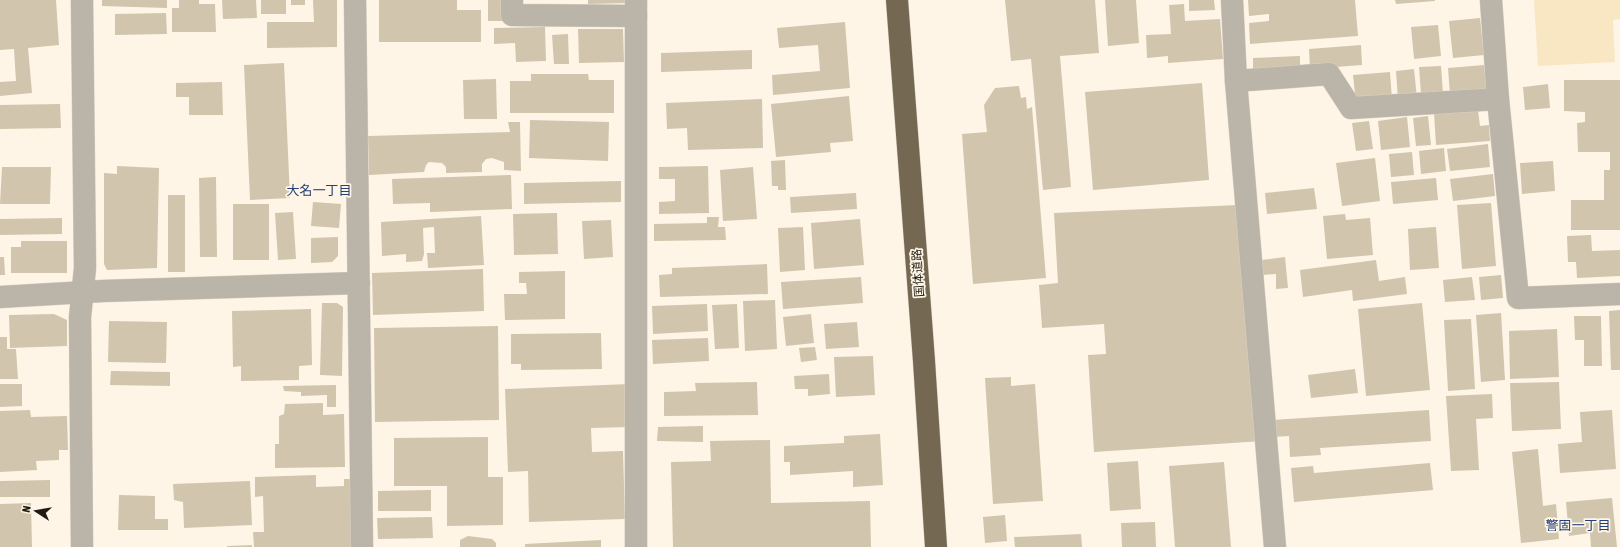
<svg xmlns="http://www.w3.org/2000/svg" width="1620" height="547" viewBox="0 0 1620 547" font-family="'Asap Condensed','Noto Sans JP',sans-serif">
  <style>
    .green { fill: #f9e6c2 }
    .building { fill: #d2c5ad }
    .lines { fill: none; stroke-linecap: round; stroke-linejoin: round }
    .minor-casing { stroke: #dad2c4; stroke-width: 23 }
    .highway-casing { stroke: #dad2c4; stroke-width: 23 }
    .minor { stroke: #bab4a9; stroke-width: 22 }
    .highway { stroke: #746852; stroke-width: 22 }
    .labels { text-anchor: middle; stroke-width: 3.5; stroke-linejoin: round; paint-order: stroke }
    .street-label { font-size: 12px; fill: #201b12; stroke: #fef5e6 }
    .neighbourhood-label { font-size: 13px; fill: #244077; stroke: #fef5e6 }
  </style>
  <rect width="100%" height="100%" fill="#fef5e6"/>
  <path class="green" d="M1534 0H1620V19L1613 20 1615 62 1538 66Z"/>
  <g class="building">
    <path d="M0 0H56L59 45 28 48 32 93 0 96V82L16 81 14 49 0 50Z"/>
    <path d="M102 0H167V8L102 6Z"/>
    <path d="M179 0H199V4H215L216 32H172V8H179Z"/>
    <path d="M222 0H256L257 18 223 19Z"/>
    <rect x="261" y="0" width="25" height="14"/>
    <rect x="291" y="0" width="14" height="5"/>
    <path d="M313 0H337V47L267 48V22H314Z"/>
    <path d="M379 0H457V10H481V42H379Z"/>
    <rect x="488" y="0" width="16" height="21"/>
    <path d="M588 0H630V3L588 4Z"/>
    <path d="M1005 0H1095L1099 53 1060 56 1071 187 1043 190 1031 59 1011 61Z"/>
    <path d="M1105 0H1136L1139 43 1108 46Z"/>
    <path d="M1189 0H1214L1215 10 1189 11Z"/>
    <path d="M1248 0H1355L1358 36 1250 44 1249 23 1269 21V14L1249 16Z"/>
    <path d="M1395 0H1435V1L1396 4Z"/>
    <path d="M1184 4 1185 21 1220 19 1223 59 1168 63V56L1147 58 1146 35 1171 34 1169 5Z"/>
    <path d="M166 13 167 34 115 35V14Z"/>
    <path d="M1480 18 1484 55 1453 58 1449 21Z"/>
    <path d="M845 22 850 88 773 95 772 75 820 71 818 45 779 48 777 28Z"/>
    <path d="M1438 25 1441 56 1414 59 1411 27Z"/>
    <path d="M545 27 546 61 516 62 515 43 494 44V28Z"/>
    <path d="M578 29H623L624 62 579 63Z"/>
    <path d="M568 34 569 64H554L552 35Z"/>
    <path d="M1361 45 1362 65 1310 69 1309 49Z"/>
    <path d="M752 50V69L661 72V53Z"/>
    <path d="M1300 56V70L1253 73V58Z"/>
    <path d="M284 63 290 198 250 200 244 65Z"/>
    <path d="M1484 65 1487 92 1450 95 1448 68Z"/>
    <path d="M1441 66 1443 93 1421 94 1419 67Z"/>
    <path d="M1414 69 1417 98 1398 100 1396 71Z"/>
    <path d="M1390 72 1392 100 1356 103 1353 75Z"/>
    <path d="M531 74H588L589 80H614V113H510V81H531Z"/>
    <path d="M496 79 497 119H464L463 80Z"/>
    <path d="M1564 80H1620V230H1571V200H1604V170H1610V152H1578L1577 123 1585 122V112L1564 111Z"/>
    <path d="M222 82 223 115H189V97H176V83Z"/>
    <path d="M1202 83 1209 180 1093 190 1085 92Z"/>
    <path d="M1548 84 1550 108 1525 110 1523 87Z"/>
    <path d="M1019 86 1021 98 1026 97 1027 109 1032 107 1046 278 973 284 962 134 987 132 984 105 995 88Z"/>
    <path d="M849 96 853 141 830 143 831 152 776 157 771 104Z"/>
    <path d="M762 99 763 148 688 150 687 128 667 129 666 103Z"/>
    <path d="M60 104 61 128 0 129V105Z"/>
    <path d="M1478 110 1480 126 1489 125 1490 141 1436 145 1434 113Z"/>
    <path d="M1428 116 1431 145 1416 146 1413 118Z"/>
    <path d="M1407 117 1410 147 1381 150 1378 121Z"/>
    <path d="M530 120 609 122 608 161 529 158Z"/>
    <path d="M1369 121 1373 149 1356 151 1352 123Z"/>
    <path d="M508 122H520L521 171 504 170V162L492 158 486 159 482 164V172L446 173V167L442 163 429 162 426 165 424 172 369 175 368 136 510 132Z"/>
    <path d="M1488 144 1490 167 1450 171 1447 149Z"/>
    <path d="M1444 148 1446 171 1421 174 1419 151Z"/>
    <path d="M1412 152 1414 175 1391 177 1389 154Z"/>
    <path d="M1375 158 1380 201 1342 206 1336 163Z"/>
    <path d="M785 160 786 190H778V186H772L771 161Z"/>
    <path d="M1553 161 1555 191 1522 194 1520 163Z"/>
    <path d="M117 166 159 168 157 268 107 270 104 264V173L117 174Z"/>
    <path d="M708 166 709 213 659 214V202L675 201V179H659V167Z"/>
    <path d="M2 167H51L50 204H0Z"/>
    <path d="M753 167 757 219 723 221 720 170Z"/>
    <path d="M1493 174 1495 196 1453 201 1450 179Z"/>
    <path d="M511 175 512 209 430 212V203L393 204 392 179Z"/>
    <path d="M216 177 217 257H200L199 178Z"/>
    <path d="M1436 178 1438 200 1393 204 1391 182Z"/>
    <path d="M621 181V202L524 204V183Z"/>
    <path d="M1314 188 1317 209 1267 214 1265 193Z"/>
    <path d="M856 193 857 209 791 213 790 197Z"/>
    <rect x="168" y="195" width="17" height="77"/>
    <path d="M313 202 341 204 339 228 311 226Z"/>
    <path d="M1491 203 1496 266 1462 269 1457 205Z"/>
    <rect x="233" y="204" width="36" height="56"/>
    <path d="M1238 205 1263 441 1094 452 1088 355 1106 354 1104 324 1042 328 1039 285 1058 283 1054 213Z"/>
    <path d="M293 212 296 259 278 260 275 213Z"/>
    <path d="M557 213 558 254 514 255 513 214Z"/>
    <path d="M1345 214 1346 220 1370 218 1373 255 1327 259 1323 216Z"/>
    <path d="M481 216 484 265 428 268 427 253H435L434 227 423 228 424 254 422 261 406 262V254L382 256 381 222Z"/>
    <path d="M707 217H719L718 227H725L726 240 654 241V224L707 223Z"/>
    <path d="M62 218V234L0 235V219Z"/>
    <path d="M860 219 864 265 814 269 811 223Z"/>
    <path d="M611 220 613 257 584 259 582 221Z"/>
    <path d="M803 227 805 270 780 272 778 228Z"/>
    <path d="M1436 227 1439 268 1410 270 1408 229Z"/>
    <path d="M1591 235 1592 251 1620 250V276L1577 278 1576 262H1568L1567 236Z"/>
    <path d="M338 237V256L332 262 311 263V238Z"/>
    <path d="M21 241H67V273H11V247H21Z"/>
    <path d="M0 257H4L5 275H0Z"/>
    <path d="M1285 257 1288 288 1276 289V274L1262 275 1261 260Z"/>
    <path d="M1376 260 1379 281 1405 277 1407 294 1353 301 1352 290 1303 297 1300 270Z"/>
    <path d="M767 264 768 294 660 297 659 275 672 274V268Z"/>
    <path d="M483 269 484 311 373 315 372 273Z"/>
    <path d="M565 271V319L505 320 504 294H527L526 283H519V272Z"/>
    <path d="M1501 275 1503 298 1481 300 1479 277Z"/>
    <path d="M861 277 863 303 783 309 781 282Z"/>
    <path d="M1472 277 1475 300 1445 302 1443 280Z"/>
    <path d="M775 300 777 349 745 351 743 301Z"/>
    <path d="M322 303H337L343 307 342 376 320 375Z"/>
    <path d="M1422 303 1430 390 1366 396 1358 309Z"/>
    <path d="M707 304 708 331 653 334 652 306Z"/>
    <path d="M737 304 739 348 715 349 712 305Z"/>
    <path d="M311 309 312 365 299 366V380L241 381V366L233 367 232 311Z"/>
    <path d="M1620 310V370H1611L1609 311Z"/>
    <path d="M1501 313 1505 380 1481 382 1476 315Z"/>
    <path d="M54 314 67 320V346L10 348 9 315Z"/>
    <path d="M811 314 814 343 786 346 783 317Z"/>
    <path d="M1574 316H1601L1602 366H1584V340H1575Z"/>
    <path d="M1471 319 1475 389 1448 391 1444 320Z"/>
    <path d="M109 321 167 322 166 363 108 362Z"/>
    <path d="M857 322 859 347 826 349 824 324Z"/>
    <path d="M498 326 499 420 375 422 374 328Z"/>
    <path d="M1557 329 1559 377 1510 379 1509 331Z"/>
    <path d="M601 333 602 369 521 370V364H511V334Z"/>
    <path d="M0 337H7V349H16L18 379H0Z"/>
    <path d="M708 338 709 361 653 364 652 340Z"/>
    <path d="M815 347 817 360 801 362 799 348Z"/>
    <path d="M873 356 875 395 836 397 834 357Z"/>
    <path d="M1355 369 1358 393 1311 398 1308 375Z"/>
    <path d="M111 371 170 372V386L110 385Z"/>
    <path d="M829 374 830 394 808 396V389H795L794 376Z"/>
    <path d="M1011 377V386L1035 384 1043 501 993 504 985 378Z"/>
    <path d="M757 382 758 415 664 416V392L696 391 695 383Z"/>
    <path d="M1559 382 1561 429 1512 431 1510 383Z"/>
    <path d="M0 384H22V406L0 407Z"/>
    <path d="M629 384 630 427 591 428 592 452 623 451 625 519 529 522 528 471 508 472 505 389Z"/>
    <path d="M336 385V407H327V395L301 396V392L284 391 283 386Z"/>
    <path d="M1492 394 1493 418 1476 419 1479 470 1451 471 1446 396Z"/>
    <path d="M323 403V415L344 414 345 467 275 468V444H279V416L284 414 285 404Z"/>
    <path d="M30 410 31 417 67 416 68 450H59V460L36 461 37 470 0 472V411Z"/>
    <path d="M1429 410 1431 441 1320 448 1321 455 1290 457 1289 436 1273 437 1272 420Z"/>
    <path d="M1612 410 1616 469 1560 473 1558 444 1582 442 1580 412Z"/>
    <path d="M703 426V442L657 441 658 427Z"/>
    <path d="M880 434 883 485 853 487V471L790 475V462H784V446L844 443V436Z"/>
    <path d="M488 437V477H503V525L447 526V486H394V438Z"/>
    <path d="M770 440 771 503 870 501 871 547H673L671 462 711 461 710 441Z"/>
    <path d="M1538 449 1543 506 1556 504 1559 539 1521 543 1512 452Z"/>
    <path d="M1138 461 1141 509 1110 511 1107 463Z"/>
    <path d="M1224 462 1231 547H1175L1169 466Z"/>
    <path d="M1430 463 1433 490 1294 502 1291 468 1313 466 1314 473Z"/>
    <path d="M316 475V487L344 486V479H352L354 547H254L253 532H264L263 496 255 497V477Z"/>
    <path d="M50 480V497H0V481Z"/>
    <path d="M250 481 252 525 184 528 183 502 174 500 173 484Z"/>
    <path d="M431 490V511H378V491Z"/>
    <path d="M119 495 155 496V519H168V530H118Z"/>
    <path d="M1612 498 1617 547H1591L1590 533 1569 536 1566 502Z"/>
    <path d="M31 503 32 547H0V504Z"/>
    <path d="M1005 515 1007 541 985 543 983 517Z"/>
    <path d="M432 517 433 538 378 539 377 518Z"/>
    <path d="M1155 522 1156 547H1122L1121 523Z"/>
    <path d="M1081 534 1082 547H1015L1014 537Z"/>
    <path d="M468 536 492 539 496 543V547H460V540Z"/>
    <path d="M601 540V547H525V544Z"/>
    <path d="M252 545V547H227V546Z"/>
  </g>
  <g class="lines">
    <g class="minor-casing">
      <g id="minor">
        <path d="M355 0 362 547"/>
        <path d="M512 0V15L636 16"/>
        <path d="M1232 0 1236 81 1275 547"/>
        <path d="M1236 81 1329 74 1351 108 1498 99 1491 0"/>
        <path d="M1498 99 1518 298 1620 294"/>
        <path d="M0 297 103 291 359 283"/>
        <path d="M82 547 80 317 85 268 82 0"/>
        <path d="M636 547V0"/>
      </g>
    </g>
    <g class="highway-casing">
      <path id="highway" d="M897 0 924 361 936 547"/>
    </g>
    <use href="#minor" class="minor"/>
    <use href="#highway" class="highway"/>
  </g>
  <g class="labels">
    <g class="street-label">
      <text transform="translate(918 273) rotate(-94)" y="4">国体道路</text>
    </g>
    <g class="neighbourhood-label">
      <text x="319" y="195">大名一丁目</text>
      <text x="1578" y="530">警固一丁目</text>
    </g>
  </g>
  <g transform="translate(36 511) rotate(282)" stroke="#fef5e6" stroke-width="3" paint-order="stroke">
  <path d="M0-3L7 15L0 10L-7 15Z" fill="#201b12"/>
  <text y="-6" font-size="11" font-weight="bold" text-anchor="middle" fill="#201b12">N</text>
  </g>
</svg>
